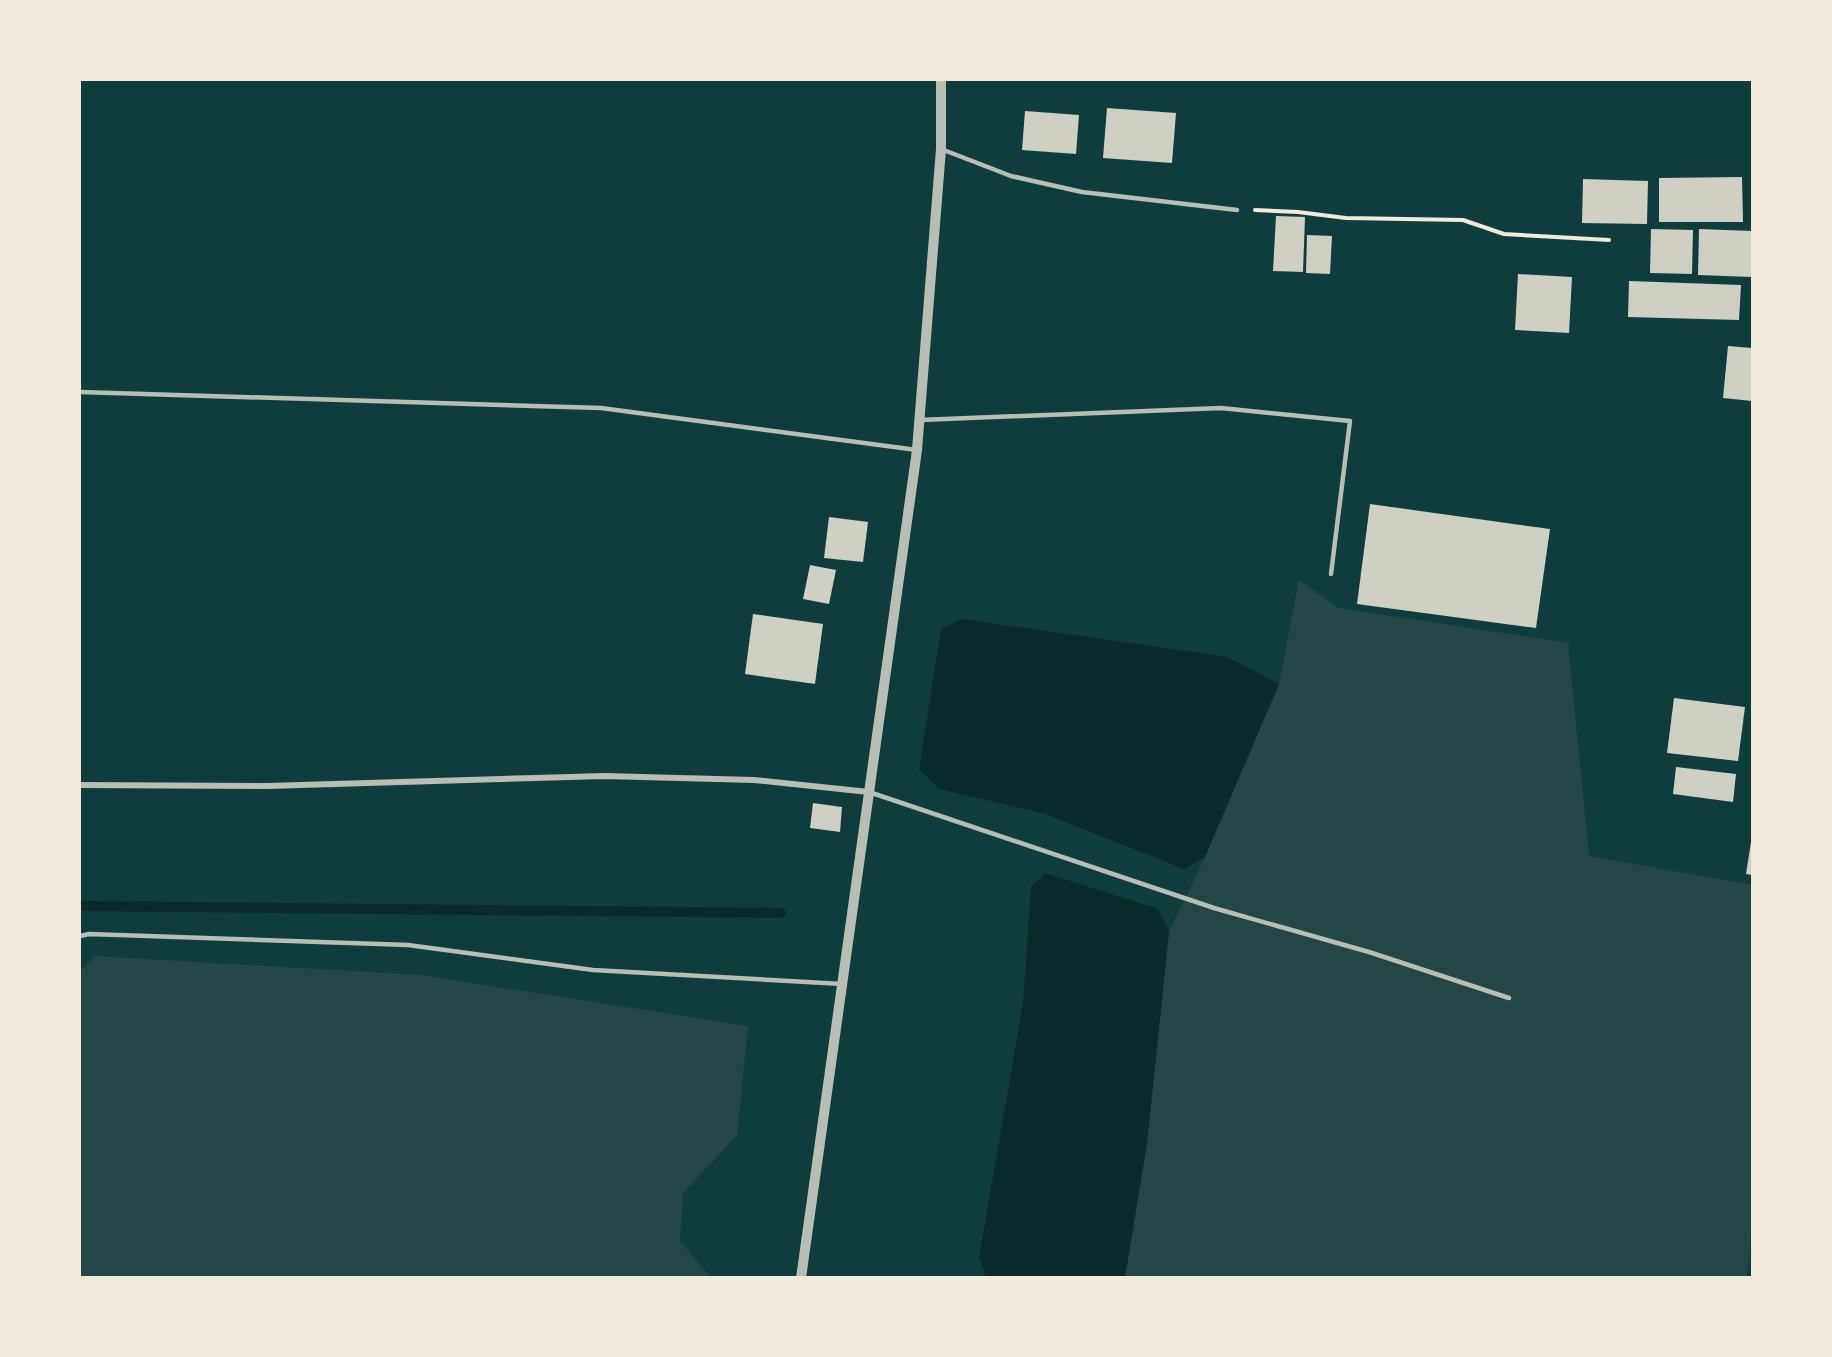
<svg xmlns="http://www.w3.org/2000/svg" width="1832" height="1357" viewBox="0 0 1832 1357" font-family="'PT Serif',serif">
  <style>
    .green { fill: #244646 }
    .water { fill: #0a2a2b }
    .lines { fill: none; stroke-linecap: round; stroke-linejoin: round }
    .stream { stroke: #0a2a2b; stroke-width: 10 }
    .building { fill: #cfcfc3 }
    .path { stroke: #f1e9da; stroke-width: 4 }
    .service { stroke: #b8beb3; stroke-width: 4.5 }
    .minor { stroke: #b8beb3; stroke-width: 6 }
    .tertiary { stroke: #b8beb3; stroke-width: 10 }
  </style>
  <rect width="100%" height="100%" fill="#0f3d3e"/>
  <g class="green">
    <path d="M1299 580 1339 608 1568 643 1589 856 1752 885V1225L1747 1277 1125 1278 1147 1143 1169 932 1205 857 1279 684Z"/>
    <path d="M95 956 421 975 748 1026 737 1135 683 1193 680 1241 710 1277H80V972Z"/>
  </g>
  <g class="water">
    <path d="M961 619 1227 657 1279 684 1205 857 1184 869 1043 813 939 789 919 769 941 630Z"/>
    <path d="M1045 873 1158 909 1169 932 1147 1143 1125 1277H986L979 1258 1023 1003 1031 887Z"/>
  </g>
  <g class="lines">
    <path class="stream" d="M80 906 781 913"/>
  </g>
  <g class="building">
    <path d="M1107 108 1176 113 1172 163 1103 158Z"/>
    <path d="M1025 111 1079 115 1076 154 1022 150Z"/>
    <path d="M1742 177 1743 222H1659V178Z"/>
    <path d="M1583 179 1648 181 1647 224 1582 223Z"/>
    <path d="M1276 216 1305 217 1303 272 1273 271Z"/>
    <path d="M1651 229 1693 230 1692 274 1650 273Z"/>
    <path d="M1699 229 1752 231V277L1698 275Z"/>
    <path d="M1307 235 1332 236 1330 274 1306 273Z"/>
    <path d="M1518 274 1572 277 1569 333 1515 330Z"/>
    <path d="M1629 281 1741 285 1739 320 1628 317Z"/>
    <path d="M1728 346 1752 348V401L1723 398Z"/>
    <path d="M1370 504 1550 529 1536 628 1357 604Z"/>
    <path d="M829 517 868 522 863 562 824 558Z"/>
    <path d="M810 565 836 570 829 604 803 599Z"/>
    <path d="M753 614 823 624 815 684 745 674Z"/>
    <path d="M1674 698 1745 707 1738 761 1667 753Z"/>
    <path d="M1676 767 1736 774 1733 802 1673 794Z"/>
    <path d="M813 803 842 807 840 832 810 828Z"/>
    <path d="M1751 842H1752V875L1746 874Z"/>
  </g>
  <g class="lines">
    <path class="path" d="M1255 210 1298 212 1346 218 1463 220 1504 234 1609 240"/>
    <g class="service">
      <path d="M941 149 1011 176 1082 192 1237 210"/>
      <path d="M80 392 601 408 917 450"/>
      <path d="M920 420 1221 408 1350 421 1331 574"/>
      <path d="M869 792 1214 908 1369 952 1509 998"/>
      <path d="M80 936 89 934 408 945 593 970 842 984"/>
    </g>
    <path class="minor" d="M80 785 267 786 604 776 754 780 869 792"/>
    <path class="tertiary" d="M801 1278 917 450 941 149V80"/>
  </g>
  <rect width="1832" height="1357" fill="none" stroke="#f1e9da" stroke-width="162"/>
</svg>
